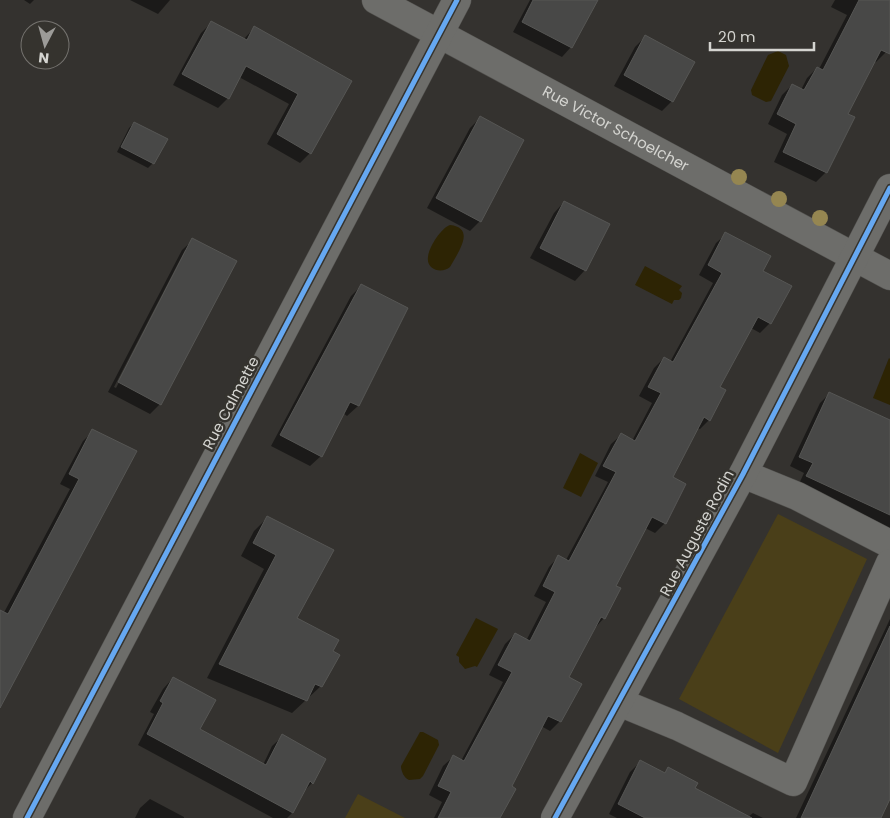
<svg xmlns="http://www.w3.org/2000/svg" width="890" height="818" viewBox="0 0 890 818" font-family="Poppins,sans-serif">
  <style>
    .green { fill: #4a3f19 }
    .water { fill: #2d2404 }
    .shadow { fill: #0007; fill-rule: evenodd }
    .building { fill: #484847; stroke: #565654 }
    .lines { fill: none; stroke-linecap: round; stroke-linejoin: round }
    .street-casing { stroke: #504f4c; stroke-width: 29 }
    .street { stroke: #6d6d6a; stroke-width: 28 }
    .cycleway-casing { stroke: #35332e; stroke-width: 8 }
    .cycleway { stroke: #66a8f1; stroke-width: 5 }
    .tree { fill: #958651 }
    .labels { text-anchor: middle; stroke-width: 5; stroke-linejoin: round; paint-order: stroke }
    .street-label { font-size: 15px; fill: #d4d4d0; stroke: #35332e }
  </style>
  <rect width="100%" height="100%" fill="#34322f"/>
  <g class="green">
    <path d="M778 514 867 559 778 753 679 699Z"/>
    <path d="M358 794 405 818H345Z"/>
  </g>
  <g class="water">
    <path d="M778 51 786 55 789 66 771 101 766 102 752 95 751 90 768 55Z"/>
    <path d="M450 225C477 228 457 254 450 267 442 274 426 270 428 257 429 247 441 228 450 225Z"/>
    <path d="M645 266 682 286 679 290 682 293 681 298 679 300H674L672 304 635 285Z"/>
    <path d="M889 358 890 359V405L873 398Z"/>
    <path d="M580 453 598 463 581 497 563 488Z"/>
    <path d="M476 618 498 629 477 667 475 666 465 669 459 662V657L456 655Z"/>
    <path d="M420 732H423L438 740 439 745 423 776 420 779 409 780C404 778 401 771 401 766Z"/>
  </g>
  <g class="shadow">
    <path d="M24 0H34L30 4Z"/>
    <path d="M130 0H170L158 14Z"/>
    <path d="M530 0H596L571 47 562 57 513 32Z"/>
    <path d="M835 0H890V43L886 52 876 62 874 61 847 114 826 172 816 182 774 162 787 134 768 124 782 95 792 85 801 90 807 78 817 68 819 69 847 15 831 7Z"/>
    <path d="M211 23 243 40 254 28 350 82 310 153 300 163 267 144 289 104 239 77 228 98 218 108 173 85 201 33Z"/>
    <path d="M645 37 672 101 662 111 614 86 635 47Z"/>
    <path d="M480 118V221L470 231 427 208 470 128Z"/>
    <path d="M134 123 153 163 148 168 117 152 129 128Z"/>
    <path d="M564 202 608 225 585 270 575 281 530 258 554 213Z"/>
    <path d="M726 234 761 272 770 323 760 333 751 328 719 387 709 420 700 429 697 428 671 477 685 484 665 523 655 533 645 528 614 586 604 618 595 628 567 678 560 721 550 731 541 726 510 786 498 818H434L442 802 429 795 443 766 453 757 461 761 503 682 489 675 505 644 515 634 526 641 546 602 534 596 549 567 558 557 566 560 608 482 595 476 611 444 621 435 632 441 652 403 639 396 654 368 664 358 670 362 713 283 699 275 716 243Z"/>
    <path d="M193 240 160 404 150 414 108 392 182 250ZM185 250H188L116 388 114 387Z"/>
    <path d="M362 285 406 309 358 406 347 416 343 413 321 456 310 466 271 446 351 296Z"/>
    <path d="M830 393 890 443V529L798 486 804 473 790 466 820 403Z"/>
    <path d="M93 431 135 452 0 706V620L70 489 60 484 83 441Z"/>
    <path d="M267 518 295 619 331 652 321 686 292 713 207 678 264 569 241 556 254 531Z"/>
    <path d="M890 619V771L880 818H796Z"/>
    <path d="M173 678 199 730 263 765 272 746 283 736 312 783 303 792 292 813 287 818H273L138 745 154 714 150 712 163 689Z"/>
    <path d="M640 762 663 774 669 769 694 789 748 817 753 813 763 818H617L609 814 630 772Z"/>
    <path d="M150 799 184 817V818H135L140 808Z"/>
  </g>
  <g class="building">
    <path d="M533 0H598L572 48 522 22Z"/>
    <path d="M859 0H890V54L881 50 848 114 855 117 827 173 783 152 796 124 777 114 792 84 804 90 817 67 823 70Z"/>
    <path d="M211 21 247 40 254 26 352 81 311 154 277 134 298 94 246 66 229 99 182 74Z"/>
    <path d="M645 35 695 62 673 102 624 75Z"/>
    <path d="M480 116 524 140 481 222 436 198Z"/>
    <path d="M134 122 168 139 154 164 121 147Z"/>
    <path d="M564 201 610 224 586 271 540 248Z"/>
    <path d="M725 232 771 256 763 271 792 286 771 324 758 317 720 387 726 390 710 421 704 417 673 477 686 484 666 524 652 517 616 586 621 588 605 619 601 617 569 677 582 684 561 722 548 716 512 786 516 789 500 818H438L451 792 438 786 453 755 464 761 512 672 498 665 515 633 530 641 555 592 543 586 558 555 569 561 616 472 603 466 621 433 635 441 661 393 648 387 664 357 673 362 722 273 708 265Z"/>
    <path d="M192 238 237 261 161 405 118 382Z"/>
    <path d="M361 284 408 308 359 406 350 402 322 457 280 435Z"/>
    <path d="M829 392 890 420V515L806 476 813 463 799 457Z"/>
    <path d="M92 429 137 451 0 708V610L8 614 79 479 69 474Z"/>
    <path d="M267 516 334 550 297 618 339 640 333 651 340 655 322 687 315 684 307 701 219 664 276 555 253 543Z"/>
    <path d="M890 626V799L881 818H801Z"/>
    <path d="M173 677 216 700 200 729 266 765 282 734 326 759 313 784 310 781 293 813 147 734 163 703 160 701Z"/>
    <path d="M640 760 665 773 668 767 698 783 695 788 752 818H645L618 804Z"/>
  </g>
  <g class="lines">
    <g class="street-casing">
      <g id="street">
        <path id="s1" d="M376 0 890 276"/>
        <path d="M743 474 797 496 890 544"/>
        <path d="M619 702 677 726 793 782 890 563"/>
        <path d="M27 818 457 0"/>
        <path d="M555 818 743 474 890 188"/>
      </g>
    </g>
    <use href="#street" class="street"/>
    <g class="cycleway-casing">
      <g id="cycleway">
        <path d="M27 818 457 0"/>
        <path d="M555 818 743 474 890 188"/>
      </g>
    </g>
    <use href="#cycleway" class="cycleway"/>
  </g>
  <g class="tree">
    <circle cx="739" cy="177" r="8"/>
    <circle cx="779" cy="199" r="8"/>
    <circle cx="820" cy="218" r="8"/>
  </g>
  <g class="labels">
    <g class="street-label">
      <text dy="5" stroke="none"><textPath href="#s1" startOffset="272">Rue Victor Schoelcher</textPath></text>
      <text transform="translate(231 403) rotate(-62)" y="5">Rue Calmette</text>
      <text transform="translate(697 533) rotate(-62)" y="5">Rue Auguste Rodin</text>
    </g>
  </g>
  <g transform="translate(45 45) rotate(186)"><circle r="24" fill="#35332e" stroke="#75736f"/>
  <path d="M0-4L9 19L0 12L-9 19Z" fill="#9c9b98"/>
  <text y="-8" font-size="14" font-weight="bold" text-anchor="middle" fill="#d4d4d0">N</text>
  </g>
  <path d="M710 42v8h104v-8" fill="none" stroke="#d4d4d0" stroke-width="2.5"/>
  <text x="718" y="42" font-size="15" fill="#d4d4d0" stroke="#35332e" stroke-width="4" paint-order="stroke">20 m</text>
</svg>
